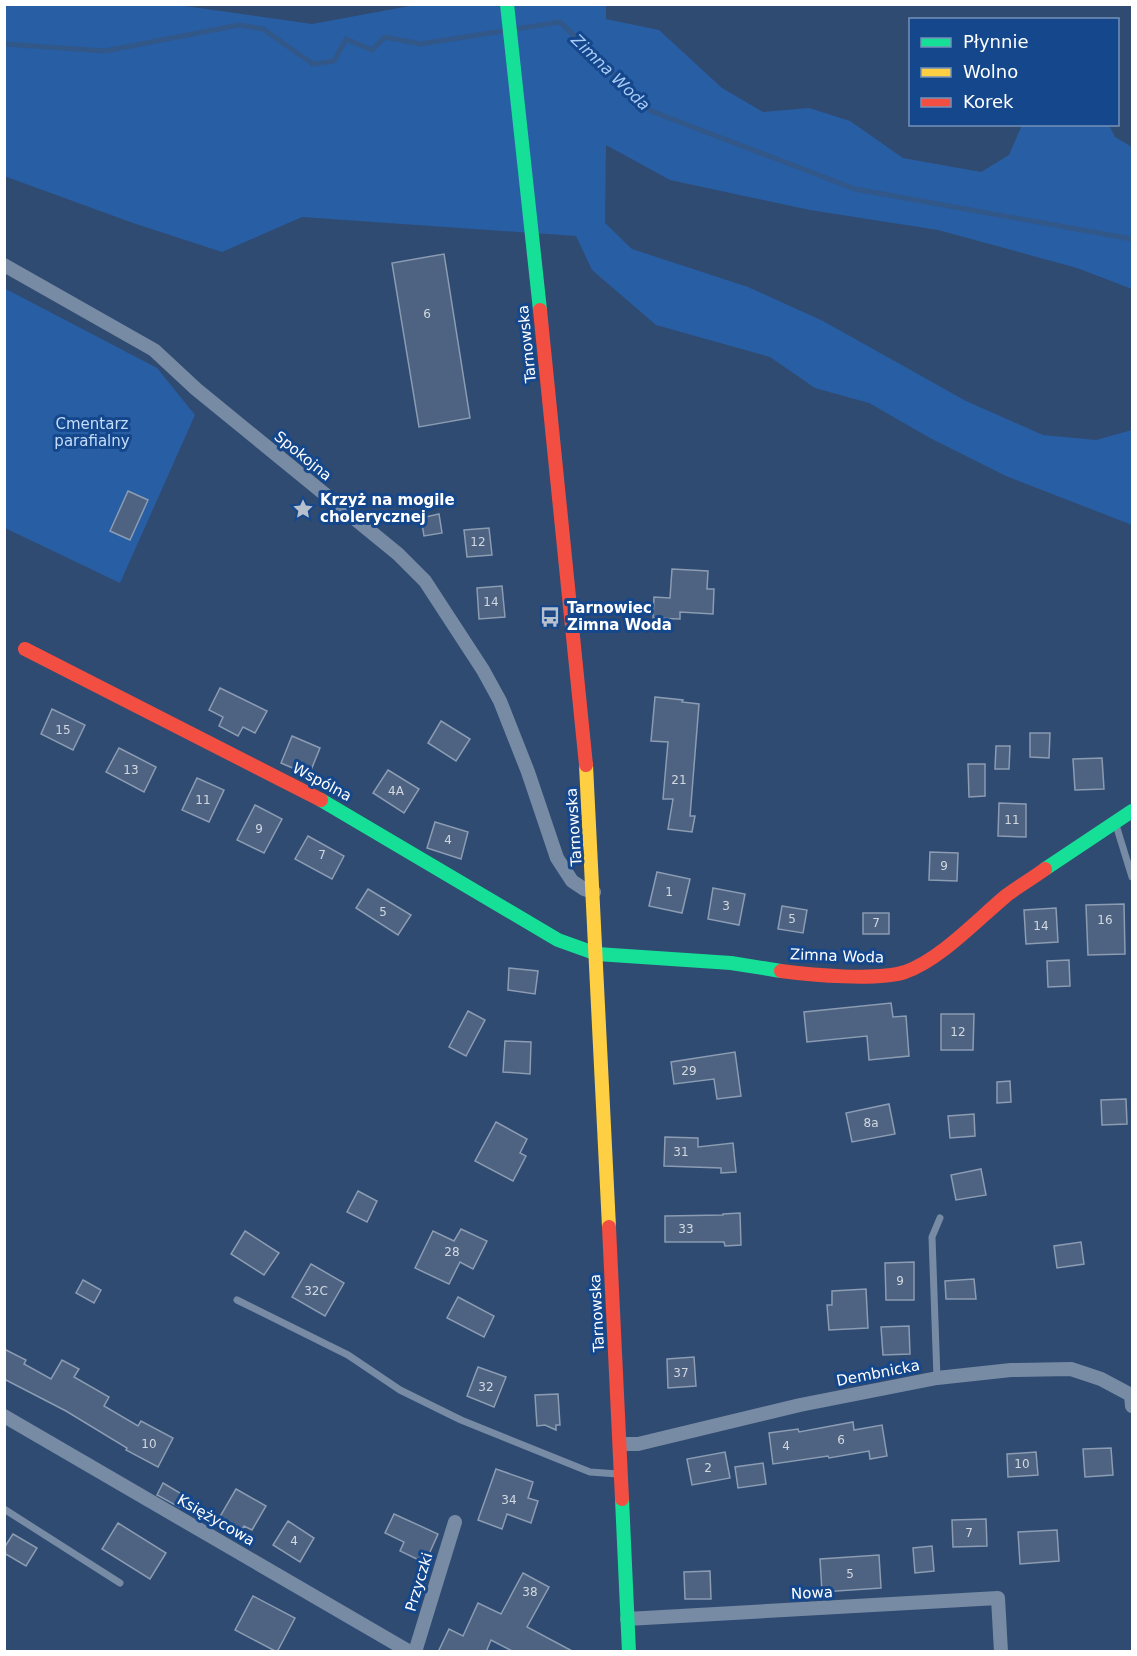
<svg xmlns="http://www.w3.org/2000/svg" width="1137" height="1656" viewBox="0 0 1137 1656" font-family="'DejaVu Sans',sans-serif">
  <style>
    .green { fill: #285ea3 }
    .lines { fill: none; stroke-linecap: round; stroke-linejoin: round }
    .stream { stroke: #325789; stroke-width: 5 }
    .building { fill: #4d6381; stroke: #8b9cb3; stroke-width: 1.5 }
    .lane { stroke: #778ba5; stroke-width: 7 }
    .street { stroke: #778ba5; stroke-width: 14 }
    .fast { stroke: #16e098; stroke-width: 14 }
    .slow { stroke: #ffcf43; stroke-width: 14 }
    .jam { stroke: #f24e42; stroke-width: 14 }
    .labels { text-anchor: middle; stroke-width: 6; stroke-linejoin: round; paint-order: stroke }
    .number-label { font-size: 12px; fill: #d2d8e0 }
    .street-label { font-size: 15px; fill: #fff; stroke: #15478c }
    .park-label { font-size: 15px; fill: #c4ddfb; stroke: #15478c }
    .poi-label { font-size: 15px; font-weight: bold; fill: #fff; stroke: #15478c; text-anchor: start }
    .water-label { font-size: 16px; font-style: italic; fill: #a9ccf7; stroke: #15478c }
  </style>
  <rect width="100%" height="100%" fill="#304b71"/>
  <g class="green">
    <path d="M171 4 312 24 415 5H606V19L659 30 722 88 763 112 809 108 850 121 903 158 981 172 1009 155 1022 125H1109L1115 137 1132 147V289L1077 268 938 230 810 210 670 180 606 145 605 223 632 249 748 287 823 321 966 401 1043 435 1096 440 1132 430V525L1006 476 930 438 869 403 815 388 770 357 656 325 592 270 576 236 302 217 222 252 133 223 4 176V5Z"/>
    <path d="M4 288 157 368 195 415 120 583 5 528Z"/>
  </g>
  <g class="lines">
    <path class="stream" d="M4 44 105 51 239 25 263 29 313 64 334 61 346 39 372 50 385 37 420 44 560 22 651 111 855 189 1132 239"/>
  </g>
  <g class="building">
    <path d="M444 254 470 418 419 427 392 263Z"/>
    <path d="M128 491 148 500 130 540 110 531Z"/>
    <path d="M439 514 442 533 424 536 421 518Z"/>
    <path d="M489 528 492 555 467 557 464 530Z"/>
    <path d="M672 569 708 571 707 589H714L713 614 680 612V619L653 618 654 597 670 598Z"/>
    <path d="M502 586 505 617 479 619 477 588Z"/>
    <path d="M220 688 267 711 255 733 243 727 238 736 219 726 223 717 209 710Z"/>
    <path d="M655 697 683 700 682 702 699 704 690 816H695L692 832 668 829 673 799H663L668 742 651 741Z"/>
    <path d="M52 709 85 725 73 750 41 734Z"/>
    <path d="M441 721 470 739 456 761 428 743Z"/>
    <path d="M1030 733H1050L1049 758 1030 757Z"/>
    <path d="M292 736 320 748 309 775 281 763Z"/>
    <path d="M996 746H1010L1009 769H995Z"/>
    <path d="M119 748 156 767 144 792 106 772Z"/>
    <path d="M1102 758 1104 789 1075 790 1073 759Z"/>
    <path d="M968 764H985V796L969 797Z"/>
    <path d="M388 770 419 789 404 813 373 793Z"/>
    <path d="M197 778 224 790 209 822 182 810Z"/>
    <path d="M999 803 1026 804V837L998 836Z"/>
    <path d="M255 805 282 819 264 853 237 840Z"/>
    <path d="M435 822 468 832 461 859 427 848Z"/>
    <path d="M308 836 344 856 332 879 295 859Z"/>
    <path d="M930 852 958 853 957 881 929 880Z"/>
    <path d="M657 872 690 879 682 913 649 906Z"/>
    <path d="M713 888 745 894 739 925 708 919Z"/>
    <path d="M368 889 411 915 398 935 356 908Z"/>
    <path d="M1124 904 1125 954 1088 955 1086 905Z"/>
    <path d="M782 906 807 910 803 933 778 929Z"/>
    <path d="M1056 908 1058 942 1026 944 1024 910Z"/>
    <rect x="863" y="913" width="26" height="21"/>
    <path d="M1069 960 1070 986 1048 987 1047 961Z"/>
    <path d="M509 968 538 971 535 994 508 990Z"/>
    <path d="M891 1003 893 1017 906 1016 909 1056 869 1060 867 1036 807 1042 804 1012Z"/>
    <path d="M468 1011 485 1020 466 1056 449 1047Z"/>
    <path d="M941 1014H974L973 1050H941Z"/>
    <path d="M505 1041 531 1042 530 1074 503 1072Z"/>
    <path d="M735 1052 741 1096 717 1099 714 1079 674 1084 671 1062Z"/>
    <path d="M1010 1081 1011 1102 997 1103V1082Z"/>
    <path d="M1126 1099 1127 1124 1102 1125 1101 1100Z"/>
    <path d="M889 1104 895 1134 852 1142 846 1113Z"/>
    <path d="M974 1114 975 1136 950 1138 948 1116Z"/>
    <path d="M496 1122 527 1139 520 1153 526 1156 513 1181 475 1161Z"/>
    <path d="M665 1137 698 1138V1147L733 1143 736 1172 721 1173V1168L664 1166Z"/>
    <path d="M981 1169 986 1195 956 1200 951 1175Z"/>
    <path d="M358 1191 377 1201 367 1222 347 1212Z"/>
    <path d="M740 1213 741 1245 725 1246 724 1242H665V1216L723 1215V1214Z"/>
    <path d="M461 1229 487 1241 473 1269 460 1262 449 1284 415 1268 433 1231 454 1241Z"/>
    <path d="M245 1231 279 1253 264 1275 231 1254Z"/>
    <path d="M1081 1242 1084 1264 1057 1268 1054 1246Z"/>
    <path d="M914 1262V1300H886L885 1263Z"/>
    <path d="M311 1264 344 1283 325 1316 292 1297Z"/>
    <path d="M974 1279 976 1299H946L945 1281Z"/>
    <path d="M83 1280 101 1290 94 1303 76 1293Z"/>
    <path d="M866 1289 868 1328 829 1330 827 1305H832V1291Z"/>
    <path d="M458 1297 494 1316 484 1337 447 1318Z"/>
    <path d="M909 1326 910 1354 883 1355 881 1327Z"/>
    <path d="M4 1349 26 1360 24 1364 51 1379 62 1360 79 1369 74 1377 109 1397 104 1406 138 1426 141 1421 173 1438 158 1467 126 1450 127 1448 66 1411 4 1379Z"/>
    <path d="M694 1357 696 1386 668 1388 667 1359Z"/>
    <path d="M478 1367 506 1377 494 1407 467 1396Z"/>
    <path d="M558 1394 560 1425H556V1430L545 1425 537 1426 535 1395Z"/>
    <path d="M853 1422 854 1430 882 1425 887 1456 870 1459 869 1451 829 1458 828 1456 773 1464 769 1433 798 1429 799 1432Z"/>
    <path d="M1111 1448 1113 1475 1085 1477 1083 1449Z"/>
    <path d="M725 1452 730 1478 692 1485 687 1459Z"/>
    <path d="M1036 1452 1038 1475 1008 1477 1007 1454Z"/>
    <path d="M763 1463 766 1484 738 1488 735 1467Z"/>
    <path d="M496 1469 533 1482 528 1498 538 1501 531 1523 507 1514 502 1529 478 1520Z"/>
    <path d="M163 1483 185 1496 179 1507 157 1495Z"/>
    <path d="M236 1489 266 1506 252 1530 244 1526 240 1533 218 1520Z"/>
    <path d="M394 1514 438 1534 425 1563 400 1551 404 1542 385 1533Z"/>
    <path d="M986 1519 987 1546 953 1547 952 1520Z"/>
    <path d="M288 1521 314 1538 300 1562 273 1545Z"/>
    <path d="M118 1523 166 1553 150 1579 102 1549Z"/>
    <path d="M1057 1530 1059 1561 1020 1564 1018 1532Z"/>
    <path d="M13 1534 37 1548 26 1566 4 1553V1548Z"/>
    <path d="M932 1546 934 1571 915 1573 913 1548Z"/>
    <path d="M879 1555 881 1588 822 1592 820 1559Z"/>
    <path d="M710 1571 711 1599H685L684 1572Z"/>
    <path d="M523 1573 549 1587 527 1627 574 1652H514L491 1640 486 1652H438L449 1629 463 1636 478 1603 501 1614Z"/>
    <path d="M253 1596 295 1618 277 1652 235 1630Z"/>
  </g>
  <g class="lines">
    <g class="lane">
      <path d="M1116 825 1132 877"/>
      <path d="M237 1300 348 1355 400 1390 461 1420 590 1472 618 1474"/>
      <path d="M937 1378 932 1237 940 1218"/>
      <path d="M4 1509 120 1583"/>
    </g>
    <g class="street">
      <path d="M4 265 154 350 196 389 398 554 425 581 483 670 500 701 528 772 557 858 572 881 584 889 594 892"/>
      <path d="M4 1416 410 1652"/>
      <path d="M620 1444H638L800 1405 937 1378 1011 1370 1071 1369 1101 1379 1131 1395 1132 1406"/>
      <path d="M627 1619 998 1598 1001 1652"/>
      <path d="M415 1652 455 1522"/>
    </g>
    <g class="fast">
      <path d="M507 4 540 310"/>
      <path d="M321 800 558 940 597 954 731 963 781 971"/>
      <path d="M1045 869 1132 811"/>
      <path d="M622 1499 629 1652"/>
    </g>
    <path class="slow" d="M586 765 609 1227"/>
    <g class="jam">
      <path d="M540 310 586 765"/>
      <path d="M25 649 321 800"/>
      <path d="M781 971C812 975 876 981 905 972 940 960 978 919 1007 895 1019 886 1033 878 1045 869"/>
      <path d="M609 1227 622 1499"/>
    </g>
  </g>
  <defs>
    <g id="sight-bare" transform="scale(1.62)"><path d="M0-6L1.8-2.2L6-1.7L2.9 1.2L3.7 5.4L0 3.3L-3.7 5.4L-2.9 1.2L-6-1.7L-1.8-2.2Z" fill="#b7c0cd" stroke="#15478c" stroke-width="2.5" paint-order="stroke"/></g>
    <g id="bus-bare" transform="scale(1.62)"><path d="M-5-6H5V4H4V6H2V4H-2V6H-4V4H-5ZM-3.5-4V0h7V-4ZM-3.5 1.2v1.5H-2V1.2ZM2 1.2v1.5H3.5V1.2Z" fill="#b7c0cd" stroke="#15478c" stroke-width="2.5" paint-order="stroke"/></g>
  </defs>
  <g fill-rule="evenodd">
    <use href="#sight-bare" x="303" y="509"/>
    <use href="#bus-bare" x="550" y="617"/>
  </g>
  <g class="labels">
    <g class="number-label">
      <text x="427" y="318">6</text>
      <text x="478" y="546">12</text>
      <text x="491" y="606">14</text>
      <text x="63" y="734">15</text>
      <text x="131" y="774">13</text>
      <text x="679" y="784">21</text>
      <text x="396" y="795">4A</text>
      <text x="203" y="804">11</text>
      <text x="1012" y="824">11</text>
      <text x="259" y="833">9</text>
      <text x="448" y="844">4</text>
      <text x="322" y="859">7</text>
      <text x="944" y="870">9</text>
      <text x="669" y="896">1</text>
      <text x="726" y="910">3</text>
      <text x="383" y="916">5</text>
      <text x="792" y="923">5</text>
      <text x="1105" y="924">16</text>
      <text x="876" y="927">7</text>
      <text x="1041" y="930">14</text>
      <text x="958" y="1036">12</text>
      <text x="689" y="1075">29</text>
      <text x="871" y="1127">8a</text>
      <text x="681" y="1156">31</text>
      <text x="686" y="1233">33</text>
      <text x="452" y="1256">28</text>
      <text x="900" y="1285">9</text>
      <text x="316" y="1295">32C</text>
      <text x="681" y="1377">37</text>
      <text x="486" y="1391">32</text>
      <text x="841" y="1444">6</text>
      <text x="149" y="1448">10</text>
      <text x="786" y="1450">4</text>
      <text x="1022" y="1468">10</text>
      <text x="708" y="1472">2</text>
      <text x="509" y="1504">34</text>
      <text x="969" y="1537">7</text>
      <text x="294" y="1545">4</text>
      <text x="850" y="1578">5</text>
      <text x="530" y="1596">38</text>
    </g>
    <g class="street-label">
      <text transform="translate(527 344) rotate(-96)" y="5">Tarnowska</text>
      <text transform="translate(303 456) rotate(39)" y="5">Spokojna</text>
      <text transform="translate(322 782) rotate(28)" y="5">Wspólna</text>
      <text transform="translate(574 827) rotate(-94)" y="5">Tarnowska</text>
      <text transform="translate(837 956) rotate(2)" y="5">Zimna Woda</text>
      <text transform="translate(597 1313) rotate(-93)" y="5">Tarnowska</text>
      <text transform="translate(878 1373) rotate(-11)" y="5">Dembnicka</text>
      <text transform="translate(216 1520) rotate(30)" y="5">Księżycowa</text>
      <text transform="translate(419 1582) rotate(-73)" y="5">Przyczki</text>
      <text transform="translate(812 1593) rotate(-3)" y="5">Nowa</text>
    </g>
    <g class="park-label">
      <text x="92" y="429">Cmentarz<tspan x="92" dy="17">parafialny</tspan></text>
    </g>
    <g class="poi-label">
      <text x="320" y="505">Krzyż na mogile<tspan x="320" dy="17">cholerycznej</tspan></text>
      <text x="567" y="613">Tarnowiec<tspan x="567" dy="17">Zimna Woda</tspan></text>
    </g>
    <g class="water-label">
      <text transform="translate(611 72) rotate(44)" y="6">Zimna Woda</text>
    </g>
  </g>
  <rect width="1137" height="1656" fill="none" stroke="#ffffff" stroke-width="12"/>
  <rect x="909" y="18" width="210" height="108" fill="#15478c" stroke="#7391ba" stroke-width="1.5"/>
  <rect x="921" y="38" width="30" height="9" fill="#16e098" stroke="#7391ba" stroke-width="1.5"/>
  <text x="963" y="48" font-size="18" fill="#ffffff">Płynnie</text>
  <rect x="921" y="68" width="30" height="9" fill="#ffcf43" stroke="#7391ba" stroke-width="1.5"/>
  <text x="963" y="78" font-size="18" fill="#ffffff">Wolno</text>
  <rect x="921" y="98" width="30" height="9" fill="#f24e42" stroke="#7391ba" stroke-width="1.5"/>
  <text x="963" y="108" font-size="18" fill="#ffffff">Korek</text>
</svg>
